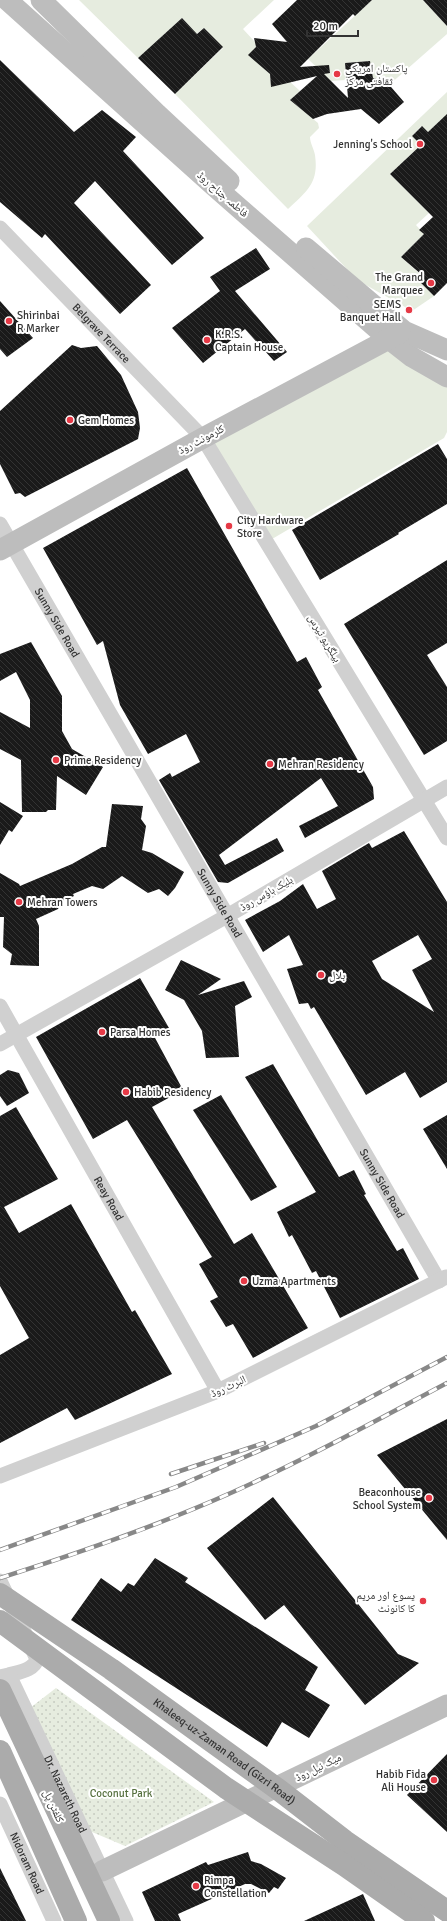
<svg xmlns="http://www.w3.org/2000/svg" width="447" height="1921" viewBox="0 0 447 1921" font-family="Signika,'Noto Naskh Arabic',sans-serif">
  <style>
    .grass { fill: #e6ecdf }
    .park { fill: url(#park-dots) }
    .building { fill: url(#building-back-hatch); fill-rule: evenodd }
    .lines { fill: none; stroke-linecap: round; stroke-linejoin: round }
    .street { stroke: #d0d0d0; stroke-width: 15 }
    .secondary { stroke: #bdbdbd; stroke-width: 21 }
    .primary { stroke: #ababab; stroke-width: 22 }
    .rail-casing { stroke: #888; stroke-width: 4.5 }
    .rail { stroke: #fff; stroke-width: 3; stroke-dasharray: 9; stroke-linecap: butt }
    .poi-dot { fill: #e63946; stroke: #fff; stroke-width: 1.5 }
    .labels { text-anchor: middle; stroke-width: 4; stroke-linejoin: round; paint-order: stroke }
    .poi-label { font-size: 11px; fill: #333; stroke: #fff; text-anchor: start }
    .street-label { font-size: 11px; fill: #333; stroke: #fff }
    .park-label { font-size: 11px; fill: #56703f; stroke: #fff }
  </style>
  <defs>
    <pattern id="park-dots" width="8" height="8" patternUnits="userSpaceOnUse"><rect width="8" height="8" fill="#e6ecdf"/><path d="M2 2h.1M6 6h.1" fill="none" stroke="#c6cbc0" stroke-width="1.8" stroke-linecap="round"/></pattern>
    <pattern id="building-back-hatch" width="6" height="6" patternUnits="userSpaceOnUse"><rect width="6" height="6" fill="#1a1a1a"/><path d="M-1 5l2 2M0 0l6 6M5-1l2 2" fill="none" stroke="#333"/></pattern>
  </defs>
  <rect width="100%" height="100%" fill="#fff"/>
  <g class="grass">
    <path d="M79 0H274L243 29 255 42 256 47 249 55 270 74 271 86 288 80 300 91 290 100 318 123 319 128 310 137C310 143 314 149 315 155 319 183 307 191 288 209L175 94 223 48 204 28 196 34 182 18 138 58Z"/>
    <path d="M372 0H423L447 26V34L389 85 373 78 370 61 345 63 346 80 331 81 308 59Z"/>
    <path d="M447 92V122L443 118 428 132 421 126 412 136 421 145 390 174 429 213 416 225 424 234 401 257 421 275 417 279 434 296 412 311 357 280 307 226Z"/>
    <path d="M389 339 447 377V432L444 438 267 542 205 439Z"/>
  </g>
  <path class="park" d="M56 1688 214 1802 125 1846 85 1829 30 1708Z"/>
  <g class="building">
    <path d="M297 0H372L355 16 353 14 300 67 329 65 330 73 324 74 348 98 345 63 370 61 373 78 385 80 404 102 379 124 361 109 327 114 313 119 290 100 317 76 271 87 270 74 248 55 256 47 254 38 287 42 272 24Z"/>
    <path d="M423 0H447V26Z"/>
    <path d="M182 18 197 34 204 28 223 47 175 94 138 58Z"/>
    <path d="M0 60 74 132 102 110 136 137 123 151 204 238 172 265 95 181 74 203 151 285 120 314 45 234 42 238 0 202Z"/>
    <path d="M447 114V283L434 296 417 279 422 275 401 257 424 234 419 230 433 217 390 174 421 145 412 136 422 126 428 132Z"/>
    <path d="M256 248 270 269 235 291 287 352 274 361 245 329 203 363 172 328 220 291 210 277Z"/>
    <path d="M0 301 33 338 7 357 0 349Z"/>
    <path d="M72 345 81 348 97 346 121 375 138 412 140 428 138 439 25 497 20 493 15 494 0 464V411Z"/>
    <path d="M438 444 447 459V504L398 533 399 534 320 580 292 530Z"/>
    <path d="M187 468 297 662 306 657 322 687 318 690 373 787 374 799 305 838 299 826 338 806 321 778 219 855 225 865 277 838 284 851 228 883 218 882 159 780 170 773 172 777 200 762 186 734 148 754 120 705 103 641 97 645 43 548Z"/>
    <path d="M447 560V643L427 655 447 687V741L424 755 344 624Z"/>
    <path d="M31 642 62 696V731L72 749 103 767 86 795 57 776 56 810H48L46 812H22L21 760 0 749V712L30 728V700L16 672 0 681V654Z"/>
    <path d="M0 802 23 816 12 832 9 830 0 845Z"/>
    <path d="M112 804 143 806 141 819 146 826 142 850 152 853 184 872 175 888 168 896 159 889 148 893 122 876 103 889 92 886 73 894 74 896 62 901 58 909 36 919 39 926V966L10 965 12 954 3 947 4 917H0V873L19 884 20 886 72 864 102 847H106Z"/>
    <path d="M404 831 447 902V1082L420 1098 405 1072 366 1095 314 1007 311 1009 308 1003 299 1004 287 969 303 965 289 935 263 952 245 920 280 901 303 884 317 909 336 899 322 871 369 843 372 848ZM418 935 432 959 412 970 434 1012 382 979 372 961Z"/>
    <path d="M181 960 221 979 198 995 244 981 252 997 235 1006 239 1057 206 1058 202 1031 184 1000 165 990Z"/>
    <path d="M140 978 169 1028 154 1036 183 1090 152 1107 234 1244 252 1233 308 1328 253 1358 233 1324 226 1327 210 1301 218 1297 199 1264 212 1257 127 1120 93 1139 36 1037Z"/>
    <path d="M273 1064 339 1177 354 1170 366 1194 364 1195 397 1251 403 1248 419 1279 340 1318 316 1271 312 1273 292 1235 289 1237 277 1212 316 1192 245 1077Z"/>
    <path d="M8 1070 19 1073 29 1093 7 1106 0 1096V1075Z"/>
    <path d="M221 1095 277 1187 251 1201 193 1110Z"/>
    <path d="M16 1107 58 1179 4 1207 19 1233 71 1204 132 1312 135 1310 172 1374 75 1420 67 1408 0 1443V1355L29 1338 0 1286V1116Z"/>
    <path d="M447 1115V1169L423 1129Z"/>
    <path d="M447 1419V1540L377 1455Z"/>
    <path d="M273 1497 398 1654 419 1663 365 1705 284 1605 265 1620 207 1548Z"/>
    <path d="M155 1558 188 1578 185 1582 318 1667 305 1690 330 1705 309 1738 282 1722 267 1747 71 1620 101 1578 121 1592 128 1583 134 1586Z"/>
    <path d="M447 1754V1832L407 1795Z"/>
    <path d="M248 1852 251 1861 261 1864 286 1878 278 1889 274 1887 269 1893 251 1884H245L178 1914 181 1921H155L142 1892 206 1862 208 1865Z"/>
    <path d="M0 1868 26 1921H0Z"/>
    <path d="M363 1894 375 1921H304Z"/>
  </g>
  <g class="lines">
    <g class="street">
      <path id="s1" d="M0 228 203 438 447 838"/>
      <path id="s2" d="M0 524 439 1281"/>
      <path id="s3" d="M0 1006 218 1391"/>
      <path d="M0 1044 227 916 447 787"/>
      <path d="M0 1476 218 1391 446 1277"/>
      <path d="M0 1581 37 1659C34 1670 19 1672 9 1675"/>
      <path id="s4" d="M0 1677 9 1675 126 1921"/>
      <path id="s5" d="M0 1804 54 1921"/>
    </g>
    <g class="secondary">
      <path d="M7 0 214 186 389 339 412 357 447 377"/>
      <path d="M41 0 157 114 229 181"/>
      <path d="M306 248 404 331 447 350"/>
      <path d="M0 550 203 438 400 333"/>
      <path d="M102 1871 447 1705"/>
    </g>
    <g class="primary">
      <path id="s6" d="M0 1594 111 1669 279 1790 345 1841 447 1911"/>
      <path d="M0 1621 226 1788 344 1865 424 1921"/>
      <path d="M0 1690 109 1921"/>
      <path d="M0 1751 76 1921"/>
    </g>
    <g class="rail-casing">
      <g id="rail">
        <path d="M171 1474 264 1443"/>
        <path d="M0 1550 176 1487 316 1426 447 1357"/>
        <path d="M0 1578C79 1553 157 1526 233 1492 306 1459 377 1420 447 1383"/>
      </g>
    </g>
    <use href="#rail" class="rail"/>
  </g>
  <g class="poi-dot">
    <circle cx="337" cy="74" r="4"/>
    <circle cx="420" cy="144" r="4"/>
    <circle cx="431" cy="283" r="4"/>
    <circle cx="409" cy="310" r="4"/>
    <circle cx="9" cy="321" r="4"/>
    <circle cx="207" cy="340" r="4"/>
    <circle cx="70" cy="420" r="4"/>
    <circle cx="229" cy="526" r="4"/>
    <circle cx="56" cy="760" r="4"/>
    <circle cx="270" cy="764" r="4"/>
    <circle cx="19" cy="902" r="4"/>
    <circle cx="321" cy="975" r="4"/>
    <circle cx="102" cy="1032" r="4"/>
    <circle cx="126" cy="1092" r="4"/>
    <circle cx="244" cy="1281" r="4"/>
    <circle cx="429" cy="1498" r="4"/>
    <circle cx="423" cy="1601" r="4"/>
    <circle cx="434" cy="1780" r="4"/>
    <circle cx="196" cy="1886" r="4"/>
  </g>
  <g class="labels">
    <g class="poi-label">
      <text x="345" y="72">پاکستان امریکی<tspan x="345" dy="13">ثقافتی مرکز</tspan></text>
      <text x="412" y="148" text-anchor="end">Jenning's School</text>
      <text x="423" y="281" text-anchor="end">The Grand<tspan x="423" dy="13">Marquee</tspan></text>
      <text x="401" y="308" text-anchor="end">SEMS<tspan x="401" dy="13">Banquet Hall</tspan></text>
      <text x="17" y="319">Shirinbai<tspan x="17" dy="13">R Marker</tspan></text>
      <text x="215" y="338">K.R.S.<tspan x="215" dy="13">Captain House</tspan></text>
      <text x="78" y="424">Gem Homes</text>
      <text x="237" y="524">City Hardware<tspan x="237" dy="13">Store</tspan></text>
      <text x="64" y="764">Prime Residency</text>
      <text x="278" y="768">Mehran Residency</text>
      <text x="27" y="906">Mehran Towers</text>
      <text x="329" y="979">بلال</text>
      <text x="110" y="1036">Parsa Homes</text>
      <text x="134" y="1096">Habib Residency</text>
      <text x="252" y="1285">Uzma Apartments</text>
      <text x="421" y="1496" text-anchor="end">Beaconhouse<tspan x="421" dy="13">School System</tspan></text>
      <text x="415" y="1599" text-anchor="end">یسوع اور مریم<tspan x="415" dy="13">کا کانونٹ</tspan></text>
      <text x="426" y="1778" text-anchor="end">Habib Fida<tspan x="426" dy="13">Ali House</tspan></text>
      <text x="204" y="1884">Rimpa<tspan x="204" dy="13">Constellation</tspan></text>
    </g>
    <g class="street-label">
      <text transform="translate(223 194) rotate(41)" y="4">فاطمہ جناح روڈ</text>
      <text dy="4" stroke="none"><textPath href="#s1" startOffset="146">Belgrave Terrace</textPath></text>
      <text transform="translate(201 439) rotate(-28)" y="4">کلرمونٹ روڈ</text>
      <text dy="4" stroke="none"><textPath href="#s2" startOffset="114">Sunny Side Road</textPath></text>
      <text transform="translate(325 638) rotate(59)" y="4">بیلگریو ٹیرس</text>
      <text transform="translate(266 893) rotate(-30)" y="4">بلیک ہاؤس روڈ</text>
      <text dy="4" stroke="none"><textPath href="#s2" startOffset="438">Sunny Side Road</textPath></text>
      <text dy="4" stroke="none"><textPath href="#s2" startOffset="762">Sunny Side Road</textPath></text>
      <text dy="4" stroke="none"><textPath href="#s3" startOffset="221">Reay Road</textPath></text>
      <text transform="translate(228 1386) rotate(-25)" y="4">البرٹ روڈ</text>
      <text dy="4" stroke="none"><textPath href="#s6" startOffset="274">Khaleeq-uz-Zaman Road (Gizri Road)</textPath></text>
      <text transform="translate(318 1767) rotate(-26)" y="4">میک نیل روڈ</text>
      <text dy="4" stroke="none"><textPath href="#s4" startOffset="141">Dr. Nazareth Road</textPath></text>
      <text transform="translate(54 1806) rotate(65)" y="4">کلفٹن پل</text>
      <text dy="4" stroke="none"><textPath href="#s5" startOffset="65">Nidoram Road</textPath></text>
    </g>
    <g class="park-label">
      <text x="121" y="1797">Coconut Park</text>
    </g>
  </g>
  <path d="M307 30v6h51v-6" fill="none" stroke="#333333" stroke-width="2"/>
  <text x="313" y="30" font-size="12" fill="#333333" stroke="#ffffff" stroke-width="3" paint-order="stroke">20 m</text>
</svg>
